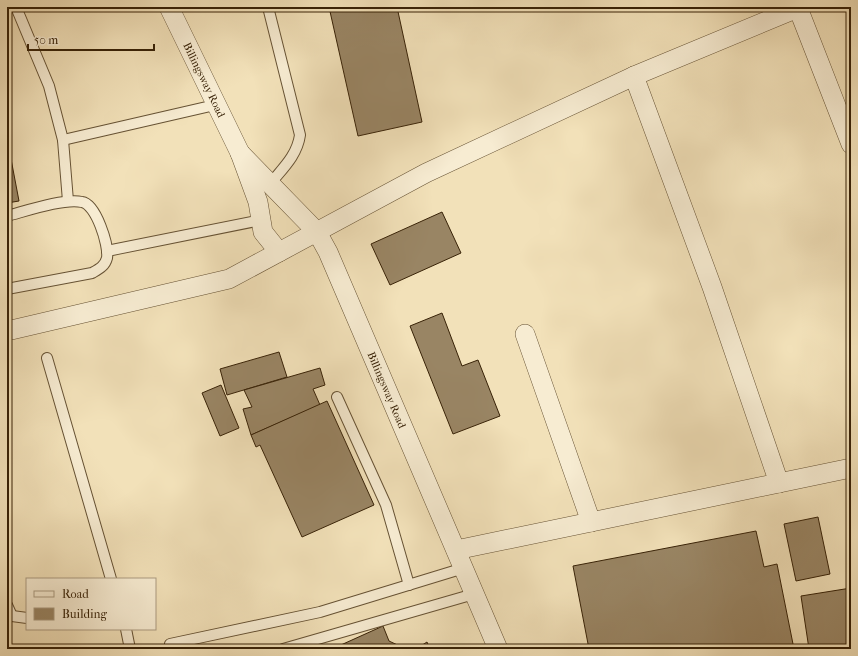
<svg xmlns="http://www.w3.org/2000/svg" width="858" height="656" viewBox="0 0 858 656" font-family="'IM FELL French Canon',serif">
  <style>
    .building { fill: #998564; stroke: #382207 }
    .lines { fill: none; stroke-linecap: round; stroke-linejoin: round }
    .service-casing { stroke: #665234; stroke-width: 12 }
    .minor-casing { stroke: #665234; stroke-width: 20 }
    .service { stroke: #f7ecd2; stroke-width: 10 }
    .minor { stroke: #f7ecd2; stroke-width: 19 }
    .labels { text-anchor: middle; stroke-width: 4; stroke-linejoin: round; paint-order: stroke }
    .street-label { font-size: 11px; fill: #382207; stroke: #f7ecd2 }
  </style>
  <rect width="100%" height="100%" fill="#f2e1b9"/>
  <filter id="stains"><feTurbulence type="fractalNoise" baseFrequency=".005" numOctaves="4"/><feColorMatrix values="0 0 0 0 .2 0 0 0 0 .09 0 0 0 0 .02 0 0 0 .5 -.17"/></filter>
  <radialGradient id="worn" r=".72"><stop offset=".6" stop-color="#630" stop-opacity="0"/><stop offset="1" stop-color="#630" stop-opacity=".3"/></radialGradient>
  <g class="building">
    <path d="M329 7H397L422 122 358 136Z"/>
    <path d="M7 138 19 201 7 203Z"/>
    <path d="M442 212 461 253 390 285 371 244Z"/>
    <path d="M442 313 462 366 478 360 500 416 453 434 410 326Z"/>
    <path d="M279 352 287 377 227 395 220 369Z"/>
    <path d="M320 368 325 385 313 389 320 405 251 435 243 409 252 407 244 390Z"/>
    <path d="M221 385 239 428 220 436 202 393Z"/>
    <path d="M327 401 374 505 302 537 260 445 256 447 251 435Z"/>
    <path d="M818 517 830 574 796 581 784 524Z"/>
    <path d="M756 531 764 567 777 564 794 649H589L573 566Z"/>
    <path d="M851 538V560L848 539Z"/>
    <path d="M851 588V649H809L801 596Z"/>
    <path d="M383 626 389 641 406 649H332Z"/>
    <path d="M427 642 430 649H416Z"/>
  </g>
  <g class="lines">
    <g class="service-casing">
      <g id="service">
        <path d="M16 7 49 86 63 140 68 201"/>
        <path d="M268 7 300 135C297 156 282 169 270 184"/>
        <path d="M63 140 215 105"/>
        <path d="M7 216C26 211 64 198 82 202 96 204 109 245 107 258 105 266 99 269 92 273L7 289"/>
        <path d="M107 251 261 220"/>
        <path d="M47 358 111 579"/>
        <path d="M337 397 386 505 409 585"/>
        <path d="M7 605 12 616H7"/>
        <path d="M12 616 27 618"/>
        <path d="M126 629 130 649"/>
        <path d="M170 644 320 612 464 568"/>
        <path d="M283 649 474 594"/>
      </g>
    </g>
    <g class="minor-casing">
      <g id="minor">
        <path id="s1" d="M169 7 240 153 258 202 263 232 279 252"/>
        <path d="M798 8 851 144"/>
        <path d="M634 76 712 287 779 483"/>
        <path id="s2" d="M240 153 317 232 328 252 498 649"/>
        <path d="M7 331 229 279 426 173 634 76 800 7"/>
        <path d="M525 334 591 522"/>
        <path d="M456 550 851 468"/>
      </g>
    </g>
    <use href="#service" class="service"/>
    <use href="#minor" class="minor"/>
  </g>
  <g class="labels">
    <g class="street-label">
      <text dy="4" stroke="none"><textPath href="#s1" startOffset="81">Billingsway Road</textPath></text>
      <text dy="4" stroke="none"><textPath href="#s2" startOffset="283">Billingsway Road</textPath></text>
    </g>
  </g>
  <rect width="858" height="656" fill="none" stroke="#f2e1b9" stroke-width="24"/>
  <rect x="8" y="8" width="842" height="640" fill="none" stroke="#382207" stroke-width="2"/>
  <rect x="12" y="12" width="834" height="632" fill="none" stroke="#382207"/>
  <rect x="26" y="578" width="130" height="52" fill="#f7ecd2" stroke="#ab9b81"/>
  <rect x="34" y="591" width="20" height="6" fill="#f7ecd2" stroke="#ab9b81"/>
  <text x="62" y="598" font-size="12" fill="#382207">Road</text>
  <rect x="34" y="608" width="20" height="12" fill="#998564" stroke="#ab9b81"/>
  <text x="62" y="618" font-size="12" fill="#382207">Building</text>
  <path d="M28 44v6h126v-6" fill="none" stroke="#382207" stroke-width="2"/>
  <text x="34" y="44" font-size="12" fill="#382207" stroke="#f7ecd2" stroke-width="3" paint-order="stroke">50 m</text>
  <rect width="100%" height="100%" filter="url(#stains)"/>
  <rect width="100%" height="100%" fill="url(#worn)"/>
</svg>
